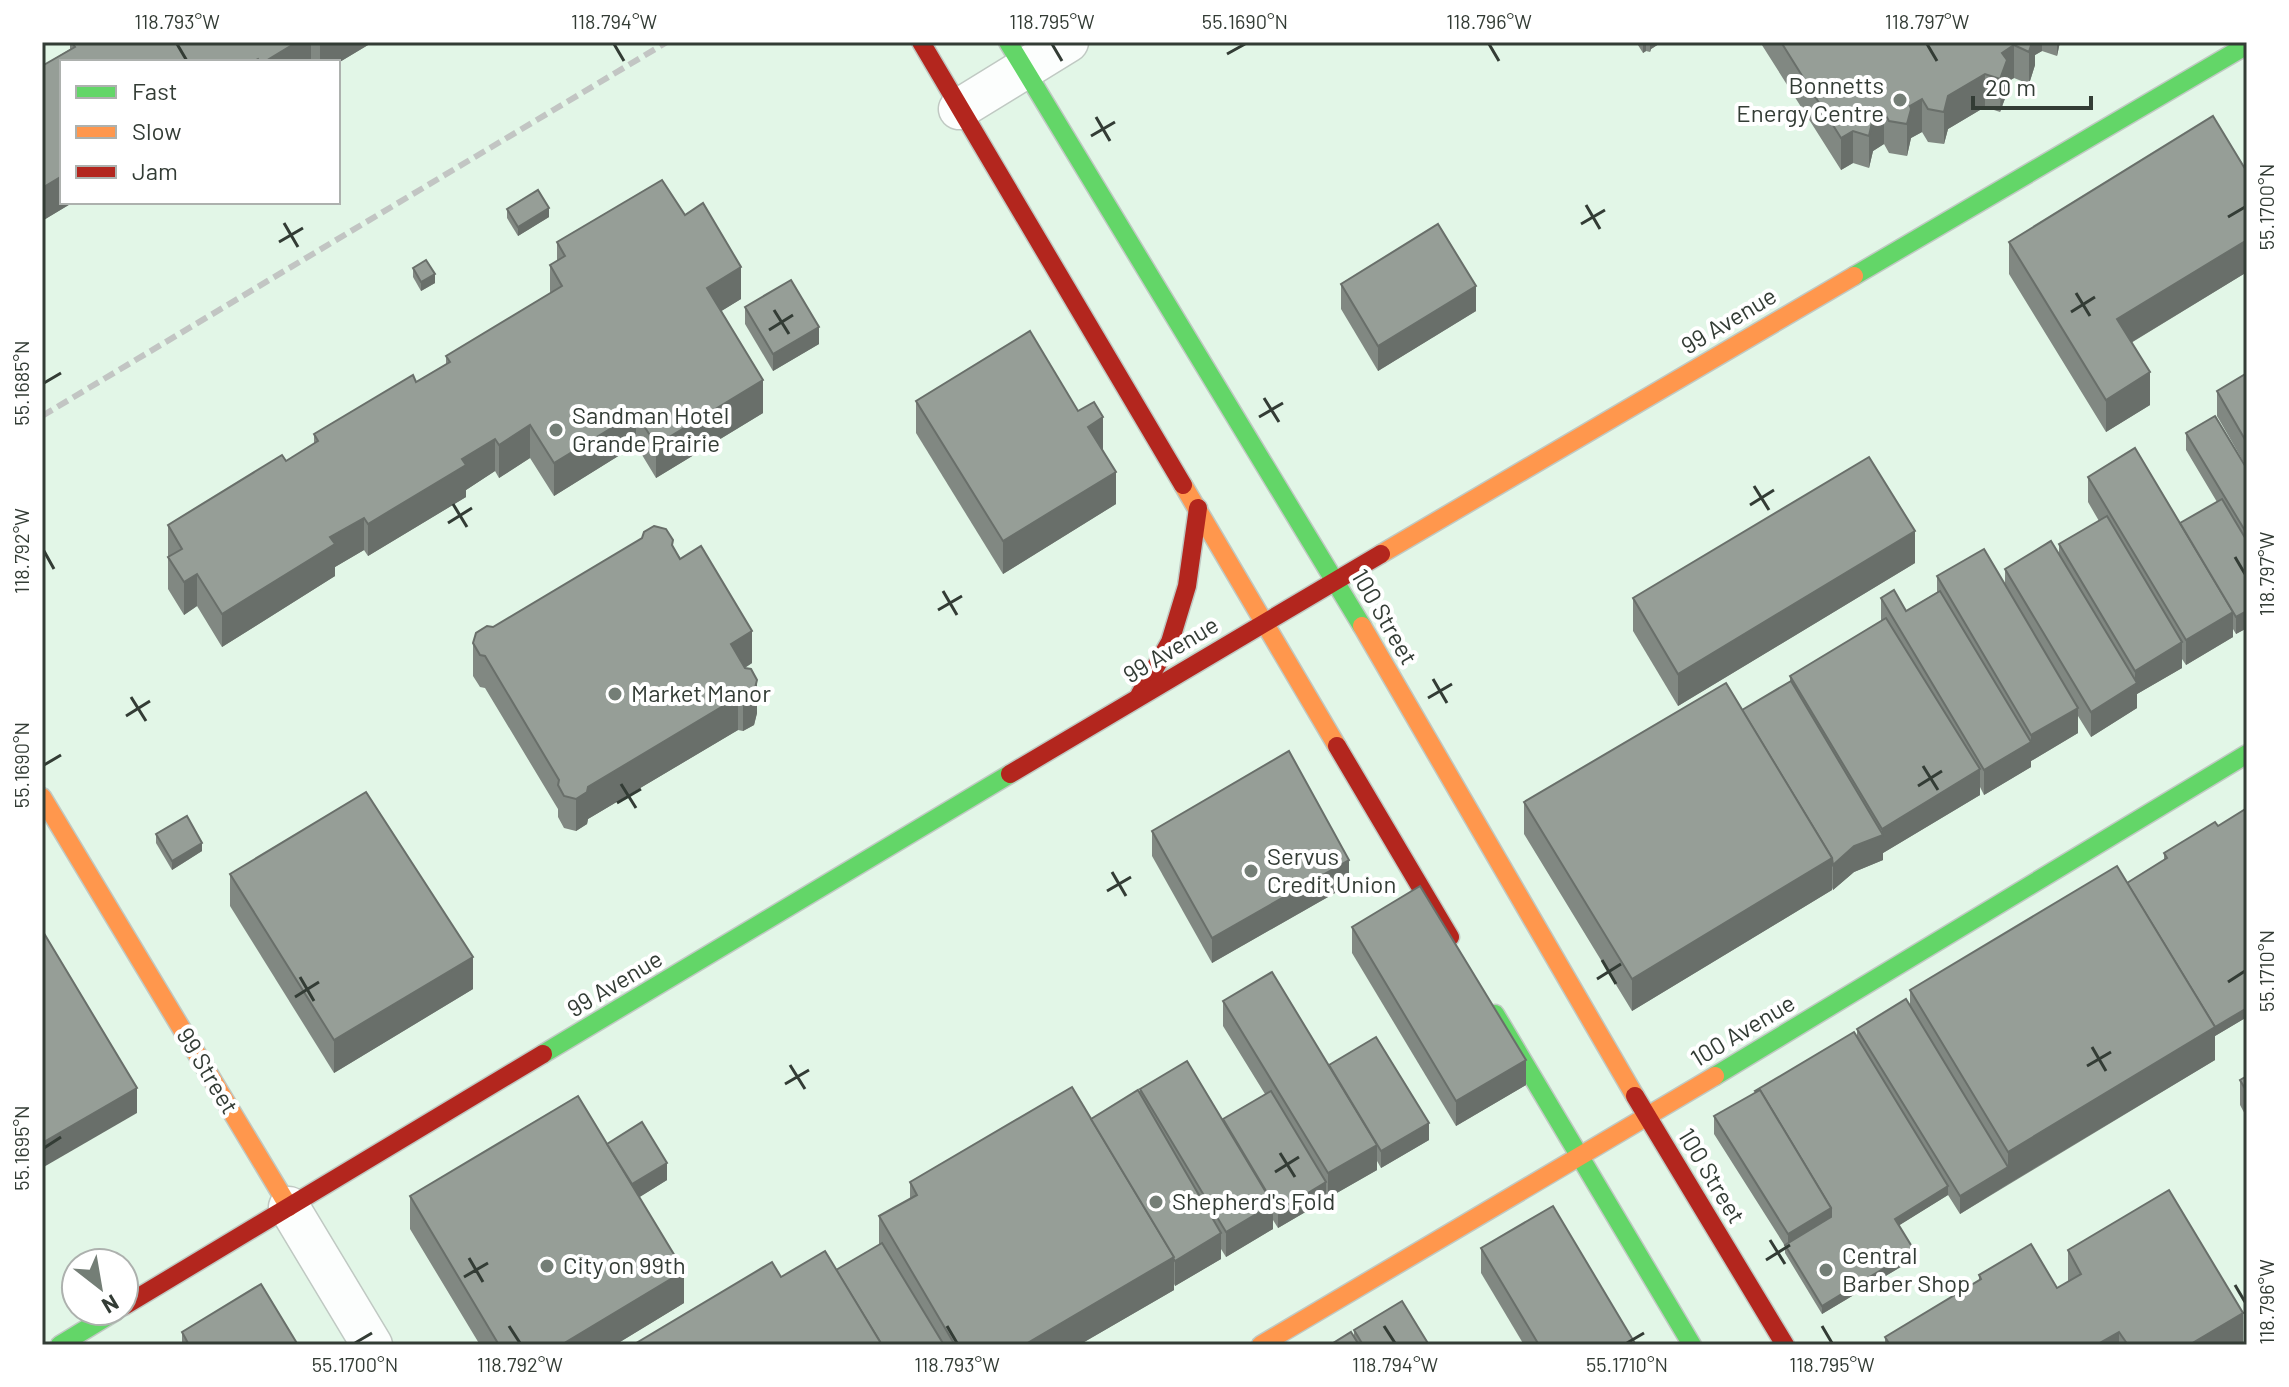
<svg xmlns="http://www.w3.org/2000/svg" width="2289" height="1387" viewBox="0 0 2289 1387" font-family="Barlow,sans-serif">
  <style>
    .built { fill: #e2f6e7; fill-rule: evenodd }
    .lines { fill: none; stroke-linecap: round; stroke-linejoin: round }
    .street-casing { stroke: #c0c9c3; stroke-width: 43 }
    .fast-casing { stroke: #c0c9c3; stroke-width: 21 }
    .slow-casing { stroke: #c0c9c3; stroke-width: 21 }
    .jam-casing { stroke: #c0c9c3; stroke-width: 21 }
    .street { stroke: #fcfefd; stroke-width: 40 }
    .fast { stroke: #63d668; stroke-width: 18 }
    .slow { stroke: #ff974d; stroke-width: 18 }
    .jam { stroke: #b3261e; stroke-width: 18 }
    .rail { stroke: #c2c5c3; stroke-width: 6; stroke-dasharray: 12 6; stroke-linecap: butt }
    .wall { fill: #818882 }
    .shaded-wall { fill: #696f6a }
    .building { fill: #969e97; stroke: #696f6a; stroke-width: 2 }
    .ticks { fill: none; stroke: #333c35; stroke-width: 3 }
    .poi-dot { fill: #747e76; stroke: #fff; stroke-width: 3 }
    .labels { text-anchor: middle; stroke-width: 8; stroke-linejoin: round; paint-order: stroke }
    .poi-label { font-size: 24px; fill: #333c35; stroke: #fff; text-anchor: start }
    .street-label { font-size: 24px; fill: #333c35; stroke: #fff }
    .neatline { fill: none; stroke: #333c35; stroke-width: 3 }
    .ticks-label { font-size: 20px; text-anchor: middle; fill: #333c35 }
  </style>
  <rect width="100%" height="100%" fill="#edf8f0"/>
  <path class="built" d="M42 42H2247V1345H42ZM62 62H338V202H62ZM76 1263H124V1311H76Z"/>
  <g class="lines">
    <g class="street-casing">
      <g id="street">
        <path d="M959 109 1068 42"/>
        <path d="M289 1207 372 1345"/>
      </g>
    </g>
    <g class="fast-casing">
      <g id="fast">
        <path d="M1008 42 1362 626"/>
        <path d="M1854 276 2247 45"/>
        <path d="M1495 1014 1692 1345"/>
        <path d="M543 1054 1010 774"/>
        <path d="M1715 1076 2247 754"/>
        <path d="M60 1345 116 1311"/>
      </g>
    </g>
    <g class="slow-casing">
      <g id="slow">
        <path d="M1183 485 1337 746"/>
        <path d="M1381 554 1854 276"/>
        <path d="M1362 626 1635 1096"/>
        <path d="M42 797 289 1207"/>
        <path d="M1261 1345 1715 1076"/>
      </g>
    </g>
    <g class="jam-casing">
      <g id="jam">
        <path d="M921 42 1183 485"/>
        <path d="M1140 694 1170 642 1187 586 1198 508"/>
        <path d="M1337 746 1450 937"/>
        <path d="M1010 774 1381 554"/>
        <path d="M1635 1096 1785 1345"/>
        <path d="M124 1306 543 1054"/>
      </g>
    </g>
    <use href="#street" class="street"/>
    <use href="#fast" class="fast"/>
    <use href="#slow" class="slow"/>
    <use href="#jam" class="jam"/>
    <path class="rail" d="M42 416 667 42"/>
  </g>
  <g class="wall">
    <path d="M70 42H373L338 63 313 62 311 59 307 62H62L72 203 42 221V66L70 49Z"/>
    <path d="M1636 42H1662L1651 49 1650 52 1646 51 1643 53Z"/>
    <path d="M1760 42H2060L2057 56 2042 51 2035 55V65L2029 84 2014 78 2007 82V93L2000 112 1985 107 1948 129 1944 144 1928 142 1922 132 1911 138 1907 156 1889 153 1884 144 1873 151 1869 168 1853 163 1841 170Z"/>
    <path d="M2247 172V272L2131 343 2150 405 2106 432 2009 274V242Z"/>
    <path d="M507 209 549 217 518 236 507 218Z"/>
    <path d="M557 242 741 299 721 311 763 413 656 478 636 445 554 496 530 458 499 478 495 471 466 490V497L368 556 364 550 335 567V576L222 647 197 606 184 615 168 589V525L286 461 314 444V434L416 382 446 365V356L550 293V265L557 261Z"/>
    <path d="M413 268 435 283 421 291 413 277Z"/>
    <path d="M1341 284 1476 311 1378 371 1341 309Z"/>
    <path d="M745 307 819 344 773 371 745 324Z"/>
    <path d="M2247 373V468L2217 416V391Z"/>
    <path d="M916 401 1078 411 1103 450 1116 504 1003 574 916 433Z"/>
    <path d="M2186 433 2247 469V628L2236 634 2233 629V637L2186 665 2182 659V668L2137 694V708L2091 737 2078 716V733L2031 761V760V767L1984 795 1980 787V795L1883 853V860L1854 872 1833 890 1832 888V890L1632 1011 1524 834V802L1742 710 1790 682V676L1881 621V598L1906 611 1937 592V576L2005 584V569L2059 555V544L2099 521 2088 502V477L2180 524 2217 502 2186 450Z"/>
    <path d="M673 547 752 663 745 668 757 713 754 725 743 731 738 730 588 819 587 824 576 831 564 828 558 817V809L485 688 480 687 473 676V643L493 627Z"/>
    <path d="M1915 563 1678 706 1633 631V598Z"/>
    <path d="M2247 808V1017L2215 1036V1060L1960 1214 1948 1195 1899 1225 1914 1259 1822 1314 1785 1253V1246L1714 1134V1116L1857 1037V1029L1910 1005V990L2127 883 2164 860V853L2218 826Z"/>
    <path d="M1152 831 1349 885 1212 963 1152 856Z"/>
    <path d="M156 834 202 851 172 870 156 843Z"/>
    <path d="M230 874 473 989 334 1073 230 906Z"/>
    <path d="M1352 927 1526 1085 1456 1126 1352 953Z"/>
    <path d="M1223 1001 1329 1067 1429 1140 1381 1168 1377 1161V1170L1328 1198 1326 1195V1200L1278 1228 1273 1220V1229L1226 1257 1221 1249V1259L1175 1286 1174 1284V1290L1079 1345H633L781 1277 836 1270 879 1245V1216L910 1199V1182L1091 1119 1140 1094V1089L1223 1121 1265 1094 1223 1026Z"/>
    <path d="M2247 1076V1118L2240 1105V1080Z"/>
    <path d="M607 1144 667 1180 639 1197 684 1303 615 1345H480L410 1229V1196Z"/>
    <path d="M1481 1248 1636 1345H1524L1481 1273Z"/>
    <path d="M2068 1250 2243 1345H1885V1337L1979 1280V1275L2057 1288 2068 1282Z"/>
    <path d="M1354 1330 1429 1345H1330L1354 1335Z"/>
    <path d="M182 1332 298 1345H182Z"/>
  </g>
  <g class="shaded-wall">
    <path d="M297 42H311V59L307 62H264Z"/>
    <path d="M320 42H373L338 63 320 62Z"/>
    <path d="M1643 42H1646V51L1643 53Z"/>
    <path d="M1650 42H1662L1651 49 1650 52Z"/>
    <path d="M2030 42H2042V51L2035 55V65L2029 84V52Z"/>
    <path d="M2057 42H2060L2057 56Z"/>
    <path d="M2014 45V78L2007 82V93L2000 112 2002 53Z"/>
    <path d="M1985 74V107L1948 129 1944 144V112L1948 96Z"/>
    <path d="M1922 99V132L1911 138 1907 156V124L1910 106Z"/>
    <path d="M1884 112V144L1873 151 1869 168V136L1873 118Z"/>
    <path d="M1853 131V163L1841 170V138Z"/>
    <path d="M62 176V202L72 203 42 221V188Z"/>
    <path d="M549 208V217L518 236V227Z"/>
    <path d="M2247 240V272L2117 351V319Z"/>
    <path d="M741 267V299L707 320V288Z"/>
    <path d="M435 274V283L421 291V282Z"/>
    <path d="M1476 286V311L1378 371V346Z"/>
    <path d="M819 327V344L773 371V354Z"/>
    <path d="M2150 372V405L2106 432V400Z"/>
    <path d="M763 380V413L656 478V445Z"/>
    <path d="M636 413V445L554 496V463Z"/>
    <path d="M1103 417V450L1088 459V427Z"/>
    <path d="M530 425V458L499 478V445Z"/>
    <path d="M495 439V471L466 490V497L368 556V524L462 459Z"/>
    <path d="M1116 472V504L1003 574V541Z"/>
    <path d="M364 518V550L335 567V576L222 647V614L330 537Z"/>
    <path d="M1915 531V563L1678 706V674Z"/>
    <path d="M197 574V606L184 615V582Z"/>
    <path d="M2247 611V628L2236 634V617Z"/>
    <path d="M2233 612V637L2186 665V640Z"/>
    <path d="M752 631V663L731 676V644Z"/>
    <path d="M2182 642V668L2137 694V708L2091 737V712L2135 685V671Z"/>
    <path d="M757 680V713L754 725 743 731V699Z"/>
    <path d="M738 697V730L588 819 587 824 576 831V799L588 787Z"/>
    <path d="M2078 708V733L2031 761V735Z"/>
    <path d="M2031 742V767L1984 795V770Z"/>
    <path d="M1980 769V795L1883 853V860L1854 872 1833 890V865L1854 846 1882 835V829Z"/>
    <path d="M202 843V851L172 870V861Z"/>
    <path d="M1832 858V890L1632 1011V979Z"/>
    <path d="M1349 860V885L1212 963V938Z"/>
    <path d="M473 957V989L334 1073V1040Z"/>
    <path d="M2247 1008V1017L2215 1036V1060L2008 1184V1152Z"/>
    <path d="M1526 1060V1085L1456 1126V1101Z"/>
    <path d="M137 1088V1113L42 1168V1143Z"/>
    <path d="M1429 1123V1140L1381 1168V1151Z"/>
    <path d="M1377 1145V1170L1328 1198V1173Z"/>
    <path d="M667 1163V1180L627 1205V1187Z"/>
    <path d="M2008 1167V1184L1960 1214V1196Z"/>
    <path d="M1326 1182V1200L1278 1228V1211Z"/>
    <path d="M1948 1186V1195L1895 1228V1219Z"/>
    <path d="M1273 1204V1229L1226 1257V1232Z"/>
    <path d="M1831 1208V1226L1788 1251V1234Z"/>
    <path d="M1221 1233V1259L1175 1286V1261Z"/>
    <path d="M1914 1250V1259L1822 1314V1306Z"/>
    <path d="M1174 1257V1290L1079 1345H1024Z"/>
    <path d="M684 1271V1303L615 1345H561Z"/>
    <path d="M2243 1313V1345H2189Z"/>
    <path d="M2119 1332V1345H2096Z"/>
  </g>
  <g class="building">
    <path d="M72 42H297L264 62H260L258 59 252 62H62V176L42 188V66L75 47Z"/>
    <path d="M1781 42H2032L2029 52 2014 45 2002 53 2007 60 2000 79 1985 74 1948 96 1944 112 1928 109 1922 99 1910 106 1911 109 1907 124 1889 121 1884 112 1873 118 1869 136 1853 131 1841 138Z"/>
    <path d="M2213 116 2247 172V240L2117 319 2150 372 2106 400 2009 242Z"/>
    <path d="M662 180 685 215 703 203 741 267 707 288 763 380 656 445 636 413 554 463 530 425 499 445 495 439 462 459 466 465 368 524 364 518 330 537 335 544 222 614 197 574 184 582 168 557 182 549 168 525 282 455 286 461 318 441 314 434 413 375 416 382 450 362 446 356 562 286 550 265 565 256 557 242Z"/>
    <path d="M538 190 549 208 518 227 507 209Z"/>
    <path d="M1438 224 1476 286 1378 346 1341 284Z"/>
    <path d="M426 260 435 274 421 282 413 268Z"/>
    <path d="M791 280 819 327 773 354 745 307Z"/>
    <path d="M1030 331 1078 411 1094 402 1103 417 1088 427 1116 472 1003 541 916 401Z"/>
    <path d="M2247 373V443L2217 391Z"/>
    <path d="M2215 416 2247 469V534L2186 433Z"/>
    <path d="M2135 448 2233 612 2186 640 2088 477Z"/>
    <path d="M1869 457 1915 531 1678 674 1633 598Z"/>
    <path d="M2222 499 2247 541V611L2236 617 2180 523Z"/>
    <path d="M2107 516 2182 642 2135 671 2059 544Z"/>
    <path d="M654 526 666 529 673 540 672 545 680 559 701 546 752 631 731 644 745 668 751 669 757 680 754 692 743 699 738 697 588 787 587 792 576 799 564 796 558 785 559 780 485 656 480 655 473 643 476 633 487 626 493 627 642 538 644 532Z"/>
    <path d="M2051 541 2137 683 2091 712 2005 569Z"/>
    <path d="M1984 549 2078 708 2031 735 1937 576Z"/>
    <path d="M1894 590 1906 611 1940 591 2031 742 1984 770 1881 598Z"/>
    <path d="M1886 618 1980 769 1882 829 1790 676Z"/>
    <path d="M1791 681 1883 835 1854 846 1833 865 1832 858 1742 710Z"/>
    <path d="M1726 683 1832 858 1632 979 1524 802Z"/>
    <path d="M1289 751 1349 860 1212 938 1152 831Z"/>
    <path d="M366 792 473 957 334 1040 230 874Z"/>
    <path d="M2247 808V1008L2215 1027 2127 883 2167 858 2164 853 2215 822 2218 826Z"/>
    <path d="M187 816 202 843 172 861 156 834Z"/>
    <path d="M2117 866 2215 1027 2008 1152 1910 990Z"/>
    <path d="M1420 886 1526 1060 1456 1101 1352 927Z"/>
    <path d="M42 930 137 1088 42 1143Z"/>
    <path d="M1272 972 1377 1145 1328 1173 1223 1001Z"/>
    <path d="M1906 999 2008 1167 1960 1196 1857 1029Z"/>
    <path d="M1854 1032 1948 1186 1895 1219 1914 1250 1822 1306 1785 1245 1831 1217V1208L1760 1090 1756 1092 1755 1091Z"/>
    <path d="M1376 1037 1429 1123 1381 1151 1329 1065Z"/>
    <path d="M1187 1061 1273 1204 1226 1232 1140 1089Z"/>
    <path d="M2247 1076V1092L2240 1080Z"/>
    <path d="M1072 1087 1174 1257 1024 1345H955L879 1216 917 1195 910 1182Z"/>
    <path d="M1138 1090 1221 1233 1175 1261 1173 1258 1174 1257 1091 1119Z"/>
    <path d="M1760 1090 1831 1208 1788 1234 1714 1116Z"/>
    <path d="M1271 1091 1326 1182 1278 1211 1223 1119Z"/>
    <path d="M578 1096 684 1271 561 1345H499L410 1196Z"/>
    <path d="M642 1122 667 1163 632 1184 607 1144Z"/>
    <path d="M2169 1190 2243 1313 2189 1345H2128L2119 1332 2096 1345H1890L1885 1337 1981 1279 1979 1275 2031 1244 2057 1288 2081 1274 2068 1250Z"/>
    <path d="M1553 1206 1636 1345H1539L1481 1248Z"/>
    <path d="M882 1243 944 1345H882L836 1270Z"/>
    <path d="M825 1251 882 1345H633L772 1262 781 1277Z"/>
    <path d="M261 1284 298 1345H189L182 1332Z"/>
    <path d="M1402 1301 1429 1345H1363L1354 1330Z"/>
    <path d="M1351 1332 1359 1345H1330Z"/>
  </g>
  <path class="ticks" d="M177 44 187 61M614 44 624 61M1052 44 1062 61M1489 44 1499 61M1927 44 1937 61M1227 54 1245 44M1096 117 1110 141M1091 136 1115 122M1586 205 1600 229M2228 217 2245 207M284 223 298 247M1581 224 1605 210M279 242 303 228M2076 293 2090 316M774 310 789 334M2071 312 2095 297M769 330 793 315M44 383 61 373M1264 398 1279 422M1259 417 1283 403M1754 486 1769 510M453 504 467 527M1750 505 1774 490M448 523 472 508M44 551 54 569M2235 557 2245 574M943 591 957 615M938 610 962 596M1433 679 1447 703M131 697 146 721M1428 698 1452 684M126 716 150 701M44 765 61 755M1923 766 1938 790M621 784 636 808M1918 786 1942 771M617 803 641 789M1112 872 1126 896M1107 891 1131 877M1602 960 1616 984M300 977 314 1001M1597 979 1621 964M2228 982 2245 971M295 997 319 982M2092 1047 2106 1071M790 1065 805 1089M2087 1066 2111 1052M785 1084 809 1070M44 1148 61 1137M1280 1153 1295 1177M1275 1172 1299 1157M1770 1240 1785 1264M469 1258 483 1282M1766 1260 1790 1245M464 1277 488 1263M2235 1285 2245 1302M509 1326 520 1343M947 1326 957 1343M1384 1326 1395 1343M1822 1326 1832 1343M355 1343 372 1333M1627 1343 1644 1333"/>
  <g class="poi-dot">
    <circle cx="1900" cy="100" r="8"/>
    <circle cx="556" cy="430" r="8"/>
    <circle cx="615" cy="694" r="8"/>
    <circle cx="1251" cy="871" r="8"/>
    <circle cx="1156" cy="1202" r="8"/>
    <circle cx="547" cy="1266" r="8"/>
    <circle cx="1826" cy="1270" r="8"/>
  </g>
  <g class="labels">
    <g class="poi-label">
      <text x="1884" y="94" text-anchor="end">Bonnetts<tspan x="1884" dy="28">Energy Centre</tspan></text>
      <text x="572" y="424">Sandman Hotel<tspan x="572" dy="28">Grande Prairie</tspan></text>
      <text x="631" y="702">Market Manor</text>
      <text x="1267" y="865">Servus<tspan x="1267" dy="28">Credit Union</tspan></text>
      <text x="1172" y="1210">Shepherd's Fold</text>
      <text x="1842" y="1264">Central<tspan x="1842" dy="28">Barber Shop</tspan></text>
      <text x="563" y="1274">City on 99th</text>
    </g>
    <g class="street-label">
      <text transform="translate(1729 321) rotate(-31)" y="8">99 Avenue</text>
      <text transform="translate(1384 617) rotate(60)" y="8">100 Street</text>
      <text transform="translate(1171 650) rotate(-31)" y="8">99 Avenue</text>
      <text transform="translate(615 984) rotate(-31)" y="8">99 Avenue</text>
      <text transform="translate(1743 1031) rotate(-31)" y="8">100 Avenue</text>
      <text transform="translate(207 1071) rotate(59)" y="8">99 Street</text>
      <text transform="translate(1711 1176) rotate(59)" y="8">100 Street</text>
    </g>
  </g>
  <rect width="2289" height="1387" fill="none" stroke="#ffffff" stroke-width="88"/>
  <rect x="60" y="60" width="280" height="144" fill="#ffffff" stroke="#adb1ae" stroke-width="2"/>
  <rect x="76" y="86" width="40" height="12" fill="#63d668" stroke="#adb1ae" stroke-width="2"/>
  <text x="132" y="100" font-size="24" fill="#333c35">Fast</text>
  <rect x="76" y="126" width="40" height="12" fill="#ff974d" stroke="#adb1ae" stroke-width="2"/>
  <text x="132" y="140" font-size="24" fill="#333c35">Slow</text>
  <rect x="76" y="166" width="40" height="12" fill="#b3261e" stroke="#adb1ae" stroke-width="2"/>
  <text x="132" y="180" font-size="24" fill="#333c35">Jam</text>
  <g transform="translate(100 1287) rotate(149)"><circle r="38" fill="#ffffff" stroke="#adb1ae" stroke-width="2"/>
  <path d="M0-6L14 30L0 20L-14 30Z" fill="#747e76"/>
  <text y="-12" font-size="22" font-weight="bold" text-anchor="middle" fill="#333c35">N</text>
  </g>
  <path d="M1973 96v12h118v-12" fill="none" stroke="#333c35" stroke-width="4"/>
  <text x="1985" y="96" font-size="24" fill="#333c35" stroke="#ffffff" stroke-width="6" paint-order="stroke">20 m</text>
  <rect x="44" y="44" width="2201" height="1299" class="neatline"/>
  <g class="ticks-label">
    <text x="177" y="29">118.793°W</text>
    <text x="614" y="29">118.794°W</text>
    <text x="1052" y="29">118.795°W</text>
    <text x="1245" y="29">55.1690°N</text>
    <text x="1489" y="29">118.796°W</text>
    <text x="1927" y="29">118.797°W</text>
    <text transform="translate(2267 207) rotate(-90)" y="7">55.1700°N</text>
    <text transform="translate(22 383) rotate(-90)" y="7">55.1685°N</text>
    <text transform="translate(22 551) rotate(-90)" y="7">118.792°W</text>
    <text transform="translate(2267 574) rotate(-90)" y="7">118.797°W</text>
    <text transform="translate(22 765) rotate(-90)" y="7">55.1690°N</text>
    <text transform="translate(2267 971) rotate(-90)" y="7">55.1710°N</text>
    <text transform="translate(22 1148) rotate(-90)" y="7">55.1695°N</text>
    <text transform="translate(2267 1302) rotate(-90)" y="7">118.796°W</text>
    <text x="355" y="1372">55.1700°N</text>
    <text x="520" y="1372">118.792°W</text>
    <text x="957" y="1372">118.793°W</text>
    <text x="1395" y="1372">118.794°W</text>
    <text x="1627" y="1372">55.1710°N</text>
    <text x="1832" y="1372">118.795°W</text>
  </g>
</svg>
